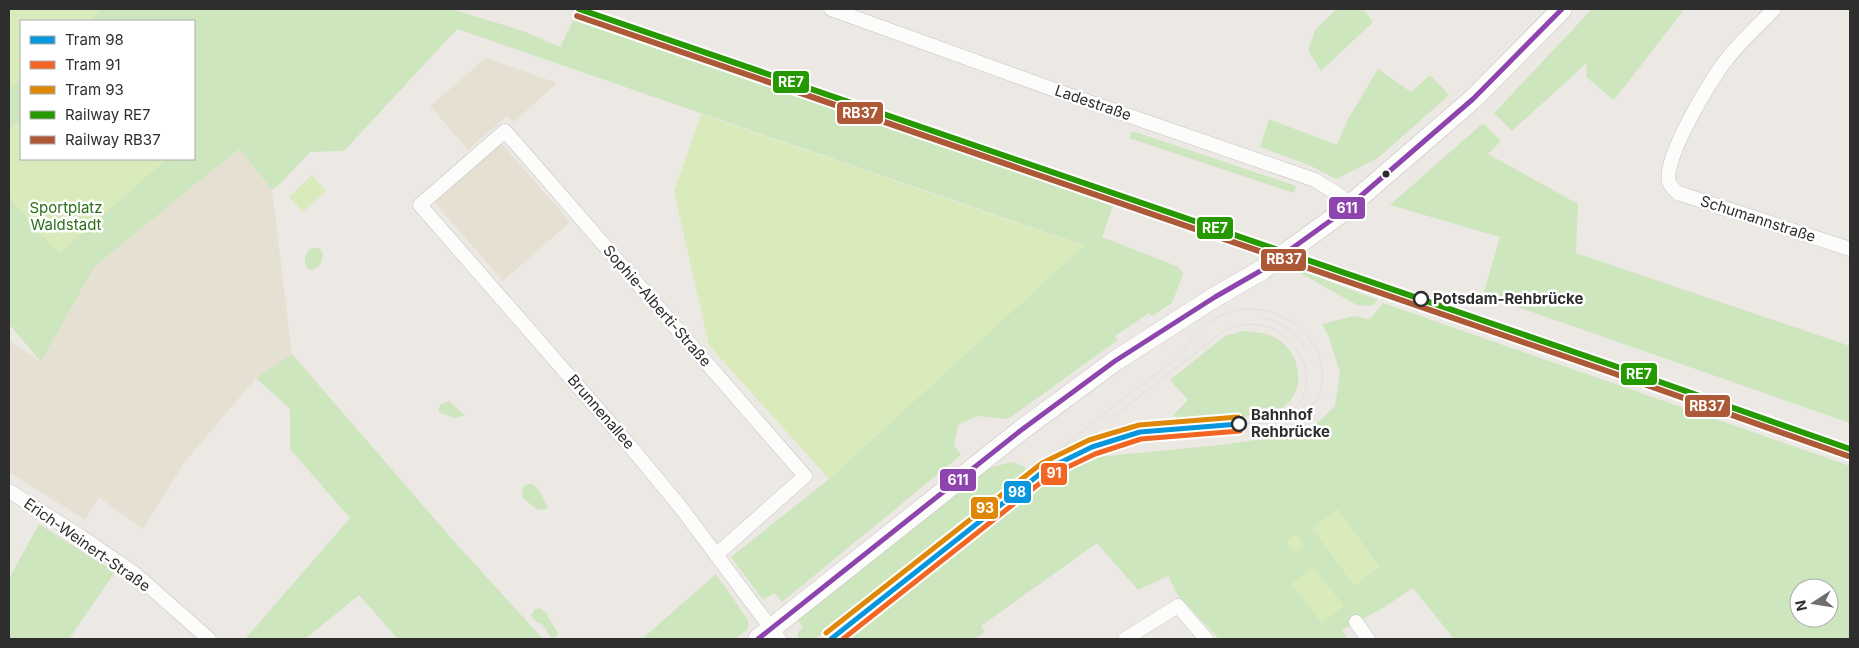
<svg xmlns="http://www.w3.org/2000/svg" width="1859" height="648" viewBox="0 0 1859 648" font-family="Inter,sans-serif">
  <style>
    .education { fill: #e6e0d3 }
    .green { fill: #cee6be; fill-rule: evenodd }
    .pitch { fill: #d9eabb }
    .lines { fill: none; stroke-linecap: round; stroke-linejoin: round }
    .minor-casing { stroke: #c5c4c5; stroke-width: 15 }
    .secondary-casing { stroke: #c5c4c5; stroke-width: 21 }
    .minor { stroke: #fcfcfb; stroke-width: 14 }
    .secondary { stroke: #fcfcfb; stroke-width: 20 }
    .tram { stroke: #dfdfe1; stroke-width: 1 }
    .bus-1-casing { stroke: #fff; stroke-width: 9 }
    .bus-1 { stroke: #8e44ad; stroke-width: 5 }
    .rail-1-casing { stroke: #fff; stroke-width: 10 }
    .rail-2-casing { stroke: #fff; stroke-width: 10 }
    .rail-1 { stroke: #269900; stroke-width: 6 }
    .rail-2 { stroke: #ad5937; stroke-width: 6 }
    .tram-1-casing { stroke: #fff; stroke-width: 9 }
    .tram-2-casing { stroke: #fff; stroke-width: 9 }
    .tram-3-casing { stroke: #fff; stroke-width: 9 }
    .tram-1 { stroke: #0896dd; stroke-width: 5 }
    .tram-2 { stroke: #f26522; stroke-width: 5 }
    .tram-3 { stroke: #df8807; stroke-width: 5 }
    .bus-dot { fill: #2e2e2e; stroke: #fff; stroke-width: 2 }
    .stop-dot { fill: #fff; stroke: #2e2e2e; stroke-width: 2.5 }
    .labels { text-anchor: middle; stroke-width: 5; stroke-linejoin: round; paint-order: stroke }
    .street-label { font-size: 15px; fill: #2e2e2e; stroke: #fff }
    .park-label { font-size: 15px; fill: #2c6e1b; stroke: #fff }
    .stop-label { font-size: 15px; font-weight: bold; fill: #2e2e2e; stroke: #fff; text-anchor: start }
    .line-badge { stroke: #fff; stroke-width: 2 }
    .badge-label { font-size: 14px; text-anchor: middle; font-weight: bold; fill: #fff }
  </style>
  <rect width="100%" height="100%" fill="#ece8e4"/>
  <g class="education">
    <path d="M486 58 557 83 514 122 507 116 468 150 430 106Z"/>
    <path d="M501 143 570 222 503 281 434 202Z"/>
    <path d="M239 149 272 190 292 354 256 378 184 463 143 529 99 497 85 520 9 472V340L41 362 95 266Z"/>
  </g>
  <g class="green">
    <path d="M9 9H451L523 31 560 47 574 19 1113 206 1102 237 1179 267 1183 274 1172 303 1152 316 1149 313 1115 336 1118 340 1008 419 977 416 958 425 954 445 961 455 782 602 774 593 763 600 731 557 829 479 1083 245 457 29 344 151 310 152 279 185 272 190 239 149 95 266 41 362 9 324ZM21 21H194V159H21Z"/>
    <path d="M1337 9H1363L1373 22 1321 71 1308 50 1316 29Z"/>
    <path d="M1592 9H1680L1683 11 1614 100 1586 77 1587 63 1512 131 1494 113Z"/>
    <path d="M1378 69 1411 92 1430 75 1449 95 1378 158 1336 179 1309 165 1260 147 1269 119 1337 145 1348 119Z"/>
    <path d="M1483 123 1501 141 1488 154 1578 204 1576 253 1850 346V423L1483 295 1500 237 1390 205Z"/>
    <path d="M1132 131 1296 186 1294 193 1129 138Z"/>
    <path d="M312 248H319L323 253C323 261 319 270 309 270 303 261 303 254 312 248Z"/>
    <path d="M1296 265 1328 281 1378 300 1371 306 1357 305 1295 270 1294 268Z"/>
    <path d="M1383 303 1850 466V639H1454L1413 588 1383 608 1342 630 1348 639H1219L1177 594 1168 576 1138 590 1097 543 981 626 985 632 975 639H838L1072 461 1098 457 1219 445 1307 433 1335 406 1340 372 1328 335 1322 324 1354 316 1370 319ZM1799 588H1829V618H1799Z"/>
    <path d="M1243 331C1257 332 1270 333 1282 342 1300 358 1305 386 1288 403 1285 405 1282 410 1280 411 1266 419 1198 417 1177 419L1173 415 1188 400 1170 380 1225 336Z"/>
    <path d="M292 354 452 539 543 639H398L359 595 305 639H245L350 518 290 449V409L256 378Z"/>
    <path d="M449 401 465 415 454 418 438 412 440 405Z"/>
    <path d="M1011 462 1023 466 1028 471 815 639H798V633L803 627 797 619 983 470Z"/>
    <path d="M530 484H533L540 492 548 507 545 510 536 509 523 498 522 489 525 485Z"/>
    <path d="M39 524 115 572 69 639H9V579Z"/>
    <path d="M716 574 748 620V629L735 639H642Z"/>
    <path d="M539 608 547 613 549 619 559 634 552 639 543 625 536 622 531 615 534 610Z"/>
  </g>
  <g class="pitch">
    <path d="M9 9H104L90 21H21V79L9 90Z"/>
    <path d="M701 114 1084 246 829 479 709 345 674 192Z"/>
    <path d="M21 119V159H167L59 254 9 197V130Z"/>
    <path d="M312 175 326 191 303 212 289 197Z"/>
    <path d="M1338 509 1380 567 1354 586 1312 528Z"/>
    <path d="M1296 533 1305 546 1294 553 1286 541Z"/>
    <path d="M1313 567 1344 606 1322 623 1291 584Z"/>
  </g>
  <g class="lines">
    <g class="minor-casing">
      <g id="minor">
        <path d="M831 9 1066 94 1315 180 1342 197 1351 205"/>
        <path d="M1774 9C1759 25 1741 41 1727 59 1712 77 1662 160 1669 182 1670 186 1675 190 1678 193L1850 249"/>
        <path d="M9 491 80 536 134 573 209 639"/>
        <path d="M716 555 805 476 505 131 420 205 630 446 682 509 779 639"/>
        <path d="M1356 622 1368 639"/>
        <path d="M1125 639 1178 606 1206 639"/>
      </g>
    </g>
    <g class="secondary-casing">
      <path id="secondary" d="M758 639 1020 431 1115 361 1215 297 1262 270 1341 213 1473 99 1562 9"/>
    </g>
    <use href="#minor" class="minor"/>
    <use href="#secondary" class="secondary"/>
    <g class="tram">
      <path d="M1264 318C1281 322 1294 332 1304 346"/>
      <path d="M1112 418 1226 329C1240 325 1253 322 1268 327 1306 340 1325 397 1282 417"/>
      <path d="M1046 460C1076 436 1106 413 1136 389 1146 381 1159 373 1169 364 1186 350 1197 329 1218 317 1259 294 1317 323 1322 370 1323 382 1323 392 1315 402 1311 407 1305 414 1298 417 1280 425 1258 422 1239 424"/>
      <path d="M1031 480 1058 458"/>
    </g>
    <g class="bus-1-casing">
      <path id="bus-1" d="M758 639 1020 431 1115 361 1215 297 1262 270 1341 213 1473 99 1562 9"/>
    </g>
    <use href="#bus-1" class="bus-1"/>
    <g class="rail-1-casing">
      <path id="rail-1" d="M579 9 1609 364 1850 449"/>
    </g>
    <g class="rail-2-casing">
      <path id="rail-2" d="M577 16 1607 371 1848 456"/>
    </g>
    <use href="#rail-1" class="rail-1"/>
    <use href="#rail-2" class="rail-2"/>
    <g class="tram-1-casing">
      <path id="tram-1" d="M831 639 1045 470 1092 447 1140 432 1239 424"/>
    </g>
    <g class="tram-2-casing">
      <path id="tram-2" d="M843 639 1049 476 1095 454 1141 439 1240 431"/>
    </g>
    <g class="tram-3-casing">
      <path id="tram-3" d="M826 633 1042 463 1089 440 1139 425 1238 417"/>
    </g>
    <use href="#tram-1" class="tram-1"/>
    <use href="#tram-2" class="tram-2"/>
    <use href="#tram-3" class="tram-3"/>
  </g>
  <circle class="bus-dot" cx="1386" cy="174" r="4.5"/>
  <g class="stop-dot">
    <circle cx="1421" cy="299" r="7"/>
    <circle cx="1239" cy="424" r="7"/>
  </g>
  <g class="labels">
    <g class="street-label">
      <text transform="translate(1093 103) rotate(19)" y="5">Ladestraße</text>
      <text transform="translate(1758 219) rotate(18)" y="5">Schumannstraße</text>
      <text transform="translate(657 306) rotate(49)" y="5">Sophie-Alberti-Straße</text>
      <text transform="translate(601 412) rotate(49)" y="5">Brunnenallee</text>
      <text transform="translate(87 545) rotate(35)" y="5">Erich-Weinert-Straße</text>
    </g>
    <g class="park-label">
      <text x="66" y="213">Sportplatz<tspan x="66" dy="17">Waldstadt</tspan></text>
    </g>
    <g class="stop-label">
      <text x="1433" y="304">Potsdam-Rehbrücke</text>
      <text x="1251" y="420">Bahnhof<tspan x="1251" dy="17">Rehbrücke</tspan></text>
    </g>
  </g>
  <g class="line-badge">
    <rect x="772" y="70" width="38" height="24" rx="5" fill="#269900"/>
    <rect x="836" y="101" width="48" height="24" rx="5" fill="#ad5937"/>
    <rect x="1328" y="196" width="38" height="24" rx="5" fill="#8e44ad"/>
    <rect x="1196" y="216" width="38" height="24" rx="5" fill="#269900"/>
    <rect x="1260" y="248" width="47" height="24" rx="5" fill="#ad5937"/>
    <rect x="1620" y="362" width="38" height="24" rx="5" fill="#269900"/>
    <rect x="1684" y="394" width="47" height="24" rx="5" fill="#ad5937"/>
    <rect x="1040" y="462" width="28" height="24" rx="5" fill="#f26522"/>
    <rect x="939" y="468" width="38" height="24" rx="5" fill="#8e44ad"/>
    <rect x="1003" y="480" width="29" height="24" rx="5" fill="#0896dd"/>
    <rect x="970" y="496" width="29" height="24" rx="5" fill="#df8807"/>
  </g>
  <g class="badge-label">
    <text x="791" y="87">RE7</text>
    <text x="860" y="118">RB37</text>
    <text x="1347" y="213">611</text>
    <text x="1215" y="233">RE7</text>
    <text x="1284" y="264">RB37</text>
    <text x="1639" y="379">RE7</text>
    <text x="1707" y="411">RB37</text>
    <text x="1054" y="478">91</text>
    <text x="958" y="485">611</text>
    <text x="1017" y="497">98</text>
    <text x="985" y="513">93</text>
  </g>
  <rect width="1859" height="648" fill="none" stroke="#2e2e2e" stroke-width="20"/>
  <rect x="20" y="20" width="175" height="140" fill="#ffffff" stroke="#ababab"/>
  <rect x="30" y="36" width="25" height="8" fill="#0896dd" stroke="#ababab"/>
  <text x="65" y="45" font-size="15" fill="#2e2e2e">Tram 98</text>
  <rect x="30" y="61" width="25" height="8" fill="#f26522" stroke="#ababab"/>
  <text x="65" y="70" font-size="15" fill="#2e2e2e">Tram 91</text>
  <rect x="30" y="86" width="25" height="8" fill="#df8807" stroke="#ababab"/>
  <text x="65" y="95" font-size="15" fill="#2e2e2e">Tram 93</text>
  <rect x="30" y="111" width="25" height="8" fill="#269900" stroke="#ababab"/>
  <text x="65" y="120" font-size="15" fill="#2e2e2e">Railway RE7</text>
  <rect x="30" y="136" width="25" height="8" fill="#ad5937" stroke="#ababab"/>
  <text x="65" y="145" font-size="15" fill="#2e2e2e">Railway RB37</text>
  <g transform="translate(1814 603) rotate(258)"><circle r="24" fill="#ffffff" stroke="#ababab"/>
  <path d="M0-4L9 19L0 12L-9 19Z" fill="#706f6e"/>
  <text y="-8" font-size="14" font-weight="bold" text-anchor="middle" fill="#2e2e2e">N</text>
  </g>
</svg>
